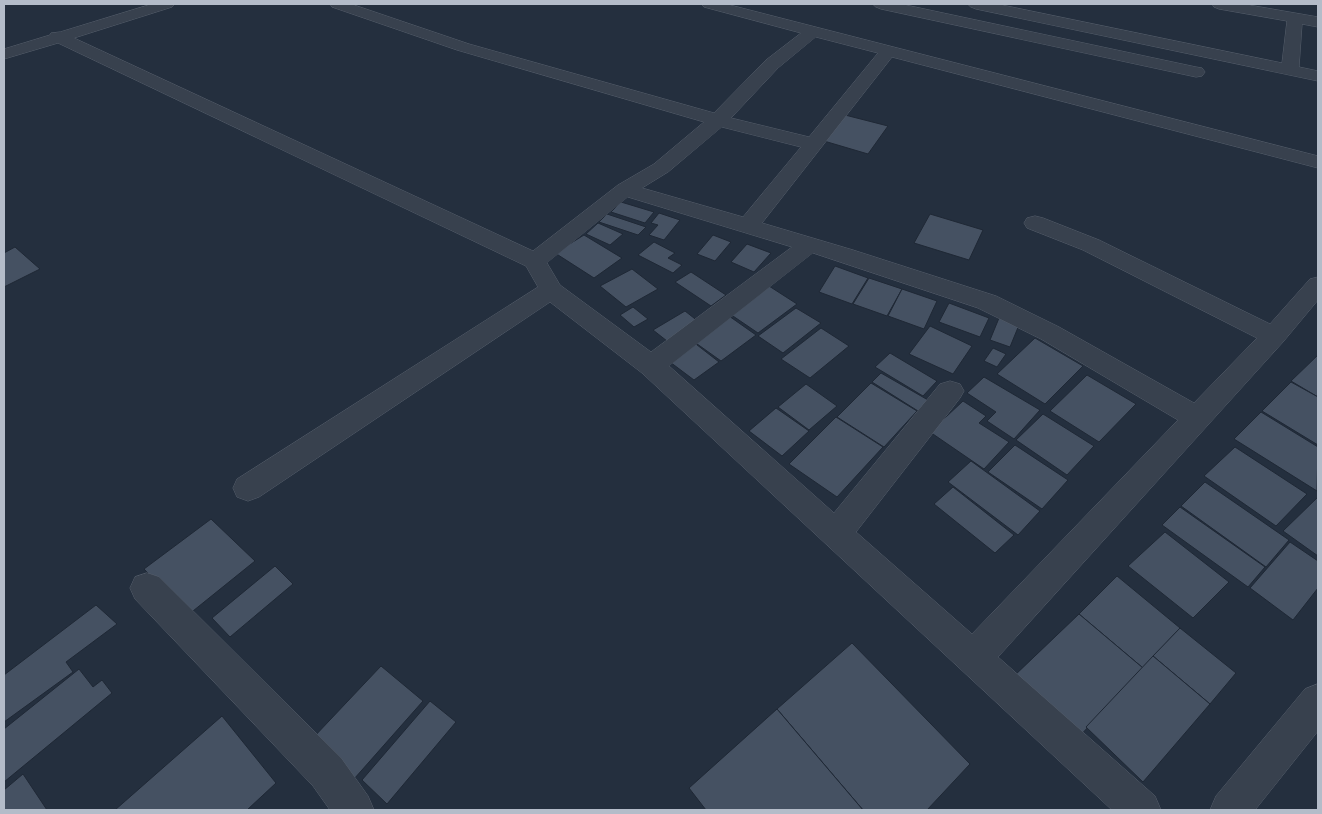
<svg xmlns="http://www.w3.org/2000/svg" width="1322" height="814" viewBox="0 0 1322 814" font-family="'PT Sans',sans-serif">
  <style>
    .building { fill: #455162; stroke: #1f2835 }
    .lines { fill: none; stroke-linecap: round; stroke-linejoin: round }
    .minor-casing { stroke: #565f6c; stroke-width: 1 }
    .minor { fill: #38414e; fill-rule: evenodd }
  </style>
  <rect width="100%" height="100%" fill="#242f3e"/>
  <g class="building">
    <path d="M845 115 888 126 868 154 824 141Z"/>
    <path d="M621 202 654 212 645 223 611 212Z"/>
    <path d="M659 213 680 220 664 240 649 235 658 225 651 223Z"/>
    <path d="M607 214 646 227 638 235 599 222Z"/>
    <path d="M930 214 983 230 969 260 914 243Z"/>
    <path d="M598 223 623 234 610 245 586 234Z"/>
    <path d="M584 235 622 258 594 278 555 253Z"/>
    <path d="M713 235 731 242 715 261 697 254Z"/>
    <path d="M654 242 675 253 668 258 682 265 673 273 638 255Z"/>
    <path d="M747 244 771 253 754 272 731 262Z"/>
    <path d="M15 247 40 269 4 287V253Z"/>
    <path d="M835 266 868 278 852 304 819 292Z"/>
    <path d="M632 269 658 289 626 307 600 286Z"/>
    <path d="M691 272 726 295 711 306 675 282Z"/>
    <path d="M869 278 902 289 887 316 853 304Z"/>
    <path d="M769 286 797 304 758 333 730 314Z"/>
    <path d="M902 289 937 301 924 329 888 316Z"/>
    <path d="M949 303 989 318 980 337 939 322Z"/>
    <path d="M633 307 648 319 634 327 620 315Z"/>
    <path d="M796 308 821 323 783 353 758 336Z"/>
    <path d="M685 311 699 322 667 341 653 330Z"/>
    <path d="M729 316 756 335 721 361 693 341Z"/>
    <path d="M999 318 1019 325 1010 347 990 340Z"/>
    <path d="M930 326 972 346 953 374 909 354Z"/>
    <path d="M821 328 849 346 810 378 781 359Z"/>
    <path d="M1035 338 1083 366 1045 404 997 374Z"/>
    <path d="M692 341 719 362 694 380 666 359Z"/>
    <path d="M993 348 1006 354 997 367 984 361Z"/>
    <path d="M890 353 937 381 923 396 875 367Z"/>
    <path d="M1318 355V397L1291 381Z"/>
    <path d="M881 373 928 400 918 411 872 382Z"/>
    <path d="M1087 375 1136 404 1099 442 1050 411Z"/>
    <path d="M984 377 1040 410 1014 439 987 421 996 412 967 393Z"/>
    <path d="M1291 382 1318 397V445L1262 411Z"/>
    <path d="M871 383 917 411 884 447 837 417Z"/>
    <path d="M806 384 837 406 809 430 778 407Z"/>
    <path d="M963 401 986 416 979 423 1009 442 984 469 930 432Z"/>
    <path d="M776 408 809 431 782 456 749 431Z"/>
    <path d="M1261 412 1318 447 1317 491 1234 439Z"/>
    <path d="M1043 414 1094 446 1067 475 1016 440Z"/>
    <path d="M836 417 883 447 837 497 789 464Z"/>
    <path d="M1015 445 1068 480 1042 509 988 472Z"/>
    <path d="M1235 447 1307 494 1276 526 1204 476Z"/>
    <path d="M971 461 1040 511 1018 535 948 482Z"/>
    <path d="M1205 482 1289 540 1266 567 1181 506Z"/>
    <path d="M953 487 1014 535 995 553 934 504Z"/>
    <path d="M1318 497V556L1283 531Z"/>
    <path d="M1180 507 1265 567 1248 587 1162 525Z"/>
    <path d="M211 519 255 561 188 615 144 569Z"/>
    <path d="M1165 532 1229 582 1193 618 1128 566Z"/>
    <path d="M1290 542 1318 561V588L1293 620 1250 588Z"/>
    <path d="M275 566 293 584 230 637 212 618Z"/>
    <path d="M1117 576 1180 628 1143 668 1079 614Z"/>
    <path d="M96 605 117 624 66 662 73 672 4 722V675Z"/>
    <path d="M1079 614 1143 668 1077 739 1013 677Z"/>
    <path d="M1180 628 1236 673 1210 704 1153 656Z"/>
    <path d="M852 643 970 764 927 810H863L777 709Z"/>
    <path d="M1153 656 1210 704 1143 782 1086 727Z"/>
    <path d="M381 666 423 701 354 779 312 739Z"/>
    <path d="M79 669 93 687 102 680 112 693 4 782V729Z"/>
    <path d="M430 701 456 722 387 804 362 780Z"/>
    <path d="M777 709 863 810H706L689 788Z"/>
    <path d="M222 716 276 783 247 810H115Z"/>
    <path d="M23 774 47 810H4V790Z"/>
  </g>
  <g class="lines">
    <g class="minor-casing">
      <g id="minor">
        <path d="M152 4H175L172 7 74 38 533 251 618 185 654 164 704 122 457 50 332 7 330 4H351L469 44 714 113 766 60 801 33 704 7 701 4H726L1318 156V168L892 57 762 223 853 250 996 296 1059 327 1194 403 1257 338 1083 250 1027 228 1024 223 1027 218 1035 216 1043 218 1099 240 1270 324 1310 279 1318 277V300L1283 342 998 657 1155 796 1161 810H1112L642 373 550 302 259 497 248 501 237 497 233 488 237 479 538 287 526 266 58 43 4 59V49L50 35 51 33 60 32ZM816 37 878 53 809 137 731 118 778 68ZM722 127 801 147 743 217 642 188 668 172ZM628 197 792 247 651 352 560 285 547 263ZM813 253 978 308 1041 339 1178 420 972 634 856 532 960 398 964 391 960 384 950 381 940 384 834 513 669 366Z"/>
        <path d="M873 4H901L1196 67 1202 68 1205 72 1202 76 1196 77 881 9 876 7Z"/>
        <path d="M968 4H997L1282 63 1287 21 1219 9 1214 7 1212 4H1243L1318 17V27L1302 24 1299 67 1318 71V81L976 9 971 7Z"/>
        <path d="M147 573 159 577 341 758 368 796 374 810H330L313 786 135 599 130 588 135 577Z"/>
        <path d="M1318 684V731L1255 810H1210L1216 796 1305 689Z"/>
      </g>
    </g>
    <use href="#minor" class="minor"/>
  </g>
  <rect width="1322" height="814" fill="none" stroke="#b4bcc9" stroke-width="10"/>
</svg>
